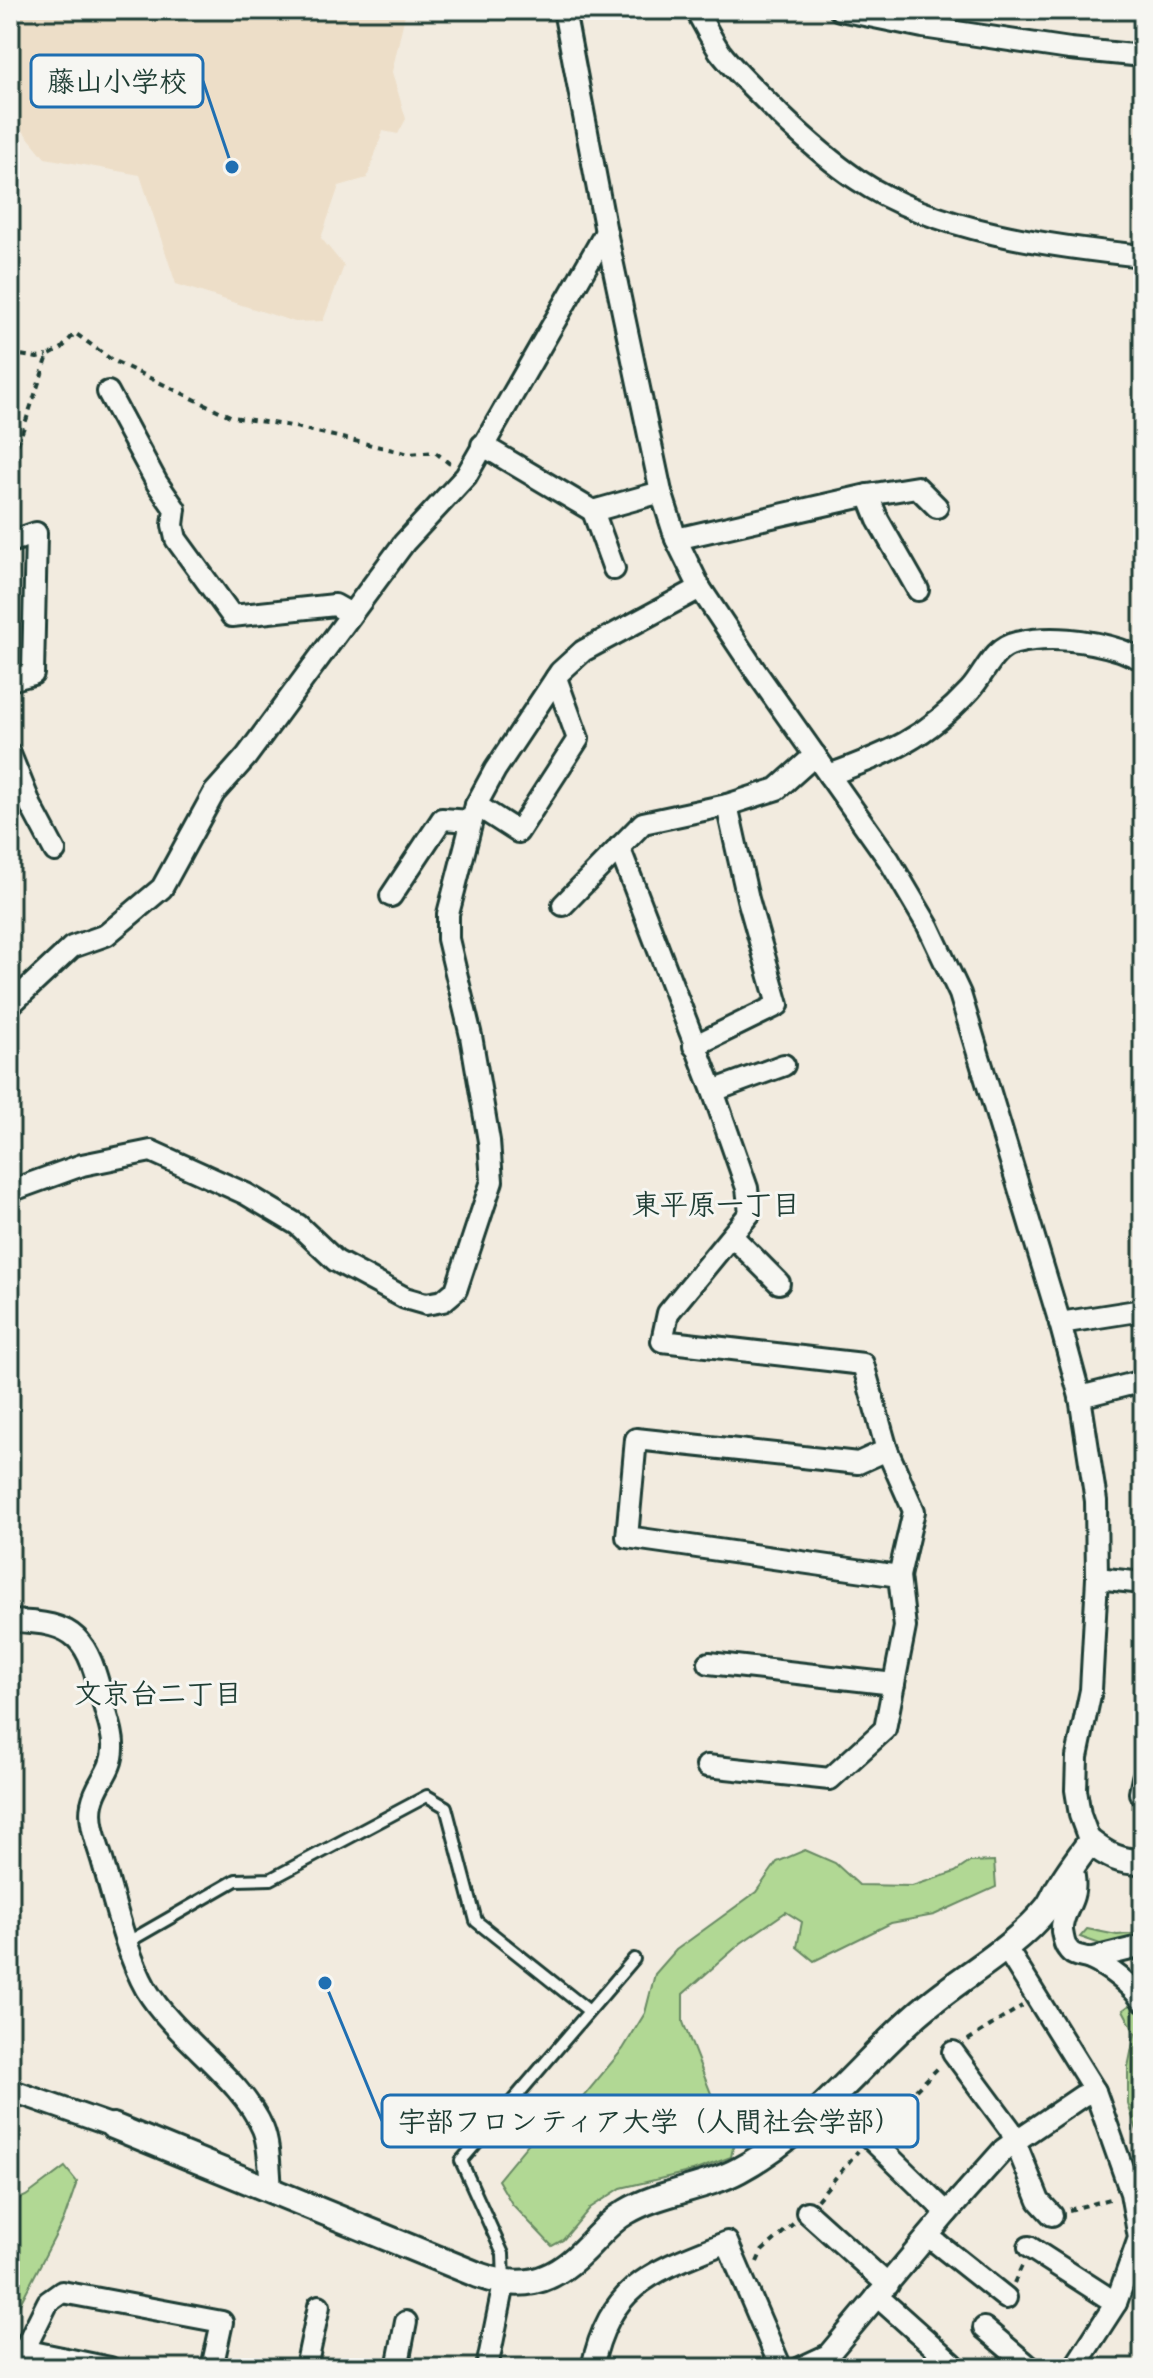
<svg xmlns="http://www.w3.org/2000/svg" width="1153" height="2378" viewBox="0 0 1153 2378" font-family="'Gochi Hand','Klee One',sans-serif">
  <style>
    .built { fill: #eddec8 }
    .green { fill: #b1d894; stroke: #688a64; stroke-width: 2 }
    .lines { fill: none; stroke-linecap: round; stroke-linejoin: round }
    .service-casing { stroke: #1f3d34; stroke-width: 16 }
    .minor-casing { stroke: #1f3d34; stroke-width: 26 }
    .tertiary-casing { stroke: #1f3d34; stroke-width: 30 }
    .path { stroke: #1f3d34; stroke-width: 4; stroke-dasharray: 6 6; stroke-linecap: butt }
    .service { stroke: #f6f6f2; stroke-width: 10 }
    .minor { stroke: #f6f6f2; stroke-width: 20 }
    .tertiary { stroke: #f6f6f2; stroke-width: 24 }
    .labels { text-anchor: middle; stroke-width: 6; stroke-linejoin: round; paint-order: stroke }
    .neighbourhood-label { font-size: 28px; font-weight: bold; fill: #1f3d34; stroke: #f6f6f2 }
    .leader { fill: none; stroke: #1f6fb2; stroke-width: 3 }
    .callout-dot { fill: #1f6fb2; stroke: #f6f6f2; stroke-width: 3 }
    .callout { fill: #f6f6f2; stroke: #1f6fb2; stroke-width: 3 }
    .callout-label { font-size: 28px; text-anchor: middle; font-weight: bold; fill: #1f3d34 }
  </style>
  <rect width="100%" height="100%" fill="#f2ebdf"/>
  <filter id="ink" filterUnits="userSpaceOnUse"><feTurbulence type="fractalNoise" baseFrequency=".0125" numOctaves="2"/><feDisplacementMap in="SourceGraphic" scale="16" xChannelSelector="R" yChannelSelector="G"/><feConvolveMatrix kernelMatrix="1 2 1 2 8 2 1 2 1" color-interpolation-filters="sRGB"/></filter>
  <g filter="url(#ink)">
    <path class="built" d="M10 10H406L392 72 406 119 398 134 383 131 367 178 339 186 321 238 344 266 323 321 295 322 176 284 140 175 45 158 10 115Z"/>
    <g class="green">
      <path d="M805 1850 835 1863 859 1885 912 1886 955 1872 970 1862 994 1861 996 1887 934 1915 891 1923 814 1961 797 1947 802 1922 786 1912 741 1943 683 1994V2022L714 2101 739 2120 731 2157 693 2171 621 2188 590 2208 563 2240 552 2246 512 2204 498 2180 556 2110 579 2102 623 2049 645 2013 655 1974 676 1950 756 1892 777 1862Z"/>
      <path d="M1087 1929 1117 1935 1143 1933V1941L1103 1945 1080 1937Z"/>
      <path d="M1131 2004 1143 2015V2148L1128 2104V2067L1135 2033 1123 2010Z"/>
      <path d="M65 2167 77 2182 64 2219 10 2323V2203L26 2196Z"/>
    </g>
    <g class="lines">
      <g class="service-casing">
        <g id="service">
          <path d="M128 1942 236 1880 271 1879 427 1796 446 1807 476 1921 589 2011"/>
          <path d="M504 2282 503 2254 461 2161 634 1959"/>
        </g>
      </g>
      <g class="minor-casing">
        <g id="minor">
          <path d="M564 10 606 232 661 492 676 539 700 588 754 669 889 860 928 926 960 994 1060 1323 1080 1397 1096 1501 1097 1578 1091 1690 1077 1757 1076 1790 1080 1815 1090 1842"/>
          <path d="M696 10C704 24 711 39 720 52 737 74 760 94 779 114 804 138 829 161 858 180 934 231 1053 247 1143 256"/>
          <path d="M840 10 923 27 1070 49 1143 56"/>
          <path d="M108 392 157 483 175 509 173 525 176 539 232 616 335 605 351 614"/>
          <path d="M482 445 593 511 661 492"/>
          <path d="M868 495 878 520 918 590"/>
          <path d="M593 511 614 569"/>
          <path d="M676 539 868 495 917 487 937 507"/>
          <path d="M10 542 36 533 33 674 10 680"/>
          <path d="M10 754 31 806 55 851"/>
          <path d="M829 775C889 753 925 739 970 690 985 674 992 648 1016 643 1049 635 1088 640 1120 650 1128 653 1135 657 1143 659"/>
          <path d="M476 805 518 832 578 739 556 678"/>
          <path d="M619 847 713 1091 747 1188 750 1213 668 1313 662 1341 863 1364 887 1450 858 1463 636 1439 627 1537 899 1576 905 1627 885 1729 830 1779 707 1766"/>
          <path d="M391 896 442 819 471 821"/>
          <path d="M563 905 643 823 727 805 777 789 815 755"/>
          <path d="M10 1005 72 947 106 935 162 888 214 793 246 757 404 543 466 476 606 232"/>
          <path d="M694 1046 778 1005 748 899 727 805"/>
          <path d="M713 1091 784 1065"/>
          <path d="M10 1191 82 1165 151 1151 246 1194 298 1225 336 1261 405 1298 426 1304 443 1301 456 1290 492 1181 489 1141 471 1036 448 939V914L476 805 495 770 560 672 583 651 700 588"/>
          <path d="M733 1237 779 1283"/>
          <path d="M1060 1323 1143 1310"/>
          <path d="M1080 1397 1143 1381"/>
          <path d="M887 1450 914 1511 899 1576"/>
          <path d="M1097 1578 1143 1583"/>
          <path d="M10 1621C79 1622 87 1639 103 1701 106 1715 114 1733 113 1748 113 1772 96 1782 92 1804 88 1823 98 1845 103 1863 114 1900 127 1956 146 1989 176 2039 241 2077 263 2129 270 2146 269 2170 271 2189"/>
          <path d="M709 1663 894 1684"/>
          <path d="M1140 1793 1143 1778"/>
          <path d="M1072 1865C1074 1875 1076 1886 1073 1896 1069 1910 1061 1917 1062 1931 1063 1937 1064 1945 1068 1949 1073 1957 1082 1956 1090 1959 1110 1968 1130 1984 1143 2001"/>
          <path d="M1006 1948 1095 2091 1131 2193 1139 2238 1116 2303 1074 2368"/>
          <path d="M1090 1959 1143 1946"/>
          <path d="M953 2052 1010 2129 1039 2201 1052 2215"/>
          <path d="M10 2090 113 2126"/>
          <path d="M869 2137 947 2213"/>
          <path d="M807 2212 888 2285"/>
          <path d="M928 2236 1006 2298"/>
          <path d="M1029 2247 1116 2303"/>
          <path d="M877 2296 953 2364"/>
          <path d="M984 2328 1031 2368"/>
          <path d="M23 2350 110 2368"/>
          <path d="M15 2368 48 2302 62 2292 222 2322 212 2368"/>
          <path d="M306 2368 319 2306"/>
          <path d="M397 2368 406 2322"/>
          <path d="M487 2368 504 2284"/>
          <path d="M592 2368C610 2283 654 2271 727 2242L781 2368"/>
          <path d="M800 2368 828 2355 947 2213 1004 2149 1082 2096 1095 2091"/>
        </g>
      </g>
      <g class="tertiary-casing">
        <path id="tertiary" d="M113 2126 478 2275C520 2290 550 2284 582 2252 597 2238 608 2222 626 2212 661 2191 704 2189 739 2170 807 2134 856 2069 912 2019 955 1979 1009 1954 1047 1908 1052 1902 1055 1893 1059 1887 1068 1871 1079 1857 1090 1842 1108 1856 1120 1862 1143 1862"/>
      </g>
      <g class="path">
        <path d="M10 353 37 358 47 356"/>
        <path d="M10 451 16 450 48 356 62 348 75 333 112 360 232 417 291 426 410 454 435 452 450 464"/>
        <path d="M968 2040 1022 2006"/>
        <path d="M882 2124 941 2065"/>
        <path d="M817 2200 858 2151"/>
        <path d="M1069 2210 1114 2198"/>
        <path d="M757 2262 762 2251 794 2223"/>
        <path d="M1014 2283 1022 2266"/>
      </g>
      <use href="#service" class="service"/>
      <use href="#minor" class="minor"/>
      <use href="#tertiary" class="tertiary"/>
    </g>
  </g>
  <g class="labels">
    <g class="neighbourhood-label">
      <text x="716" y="1214">東平原一丁目</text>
      <text x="158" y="1703">文京台二丁目</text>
    </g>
  </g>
  <path class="leader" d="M232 167L203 81M325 1983L382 2121"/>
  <g class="callout-dot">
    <circle cx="232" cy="167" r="8"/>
    <circle cx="325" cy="1983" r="8"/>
  </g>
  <g class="callout">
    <rect x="31" y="55" width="172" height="52" rx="8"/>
    <rect x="382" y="2095" width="536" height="52" rx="8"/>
  </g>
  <g class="callout-label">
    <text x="117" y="91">藤山小学校</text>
    <text x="650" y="2131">宇部フロンティア大学（人間社会学部）</text>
  </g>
  <rect width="1153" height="2378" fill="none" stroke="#f6f6f2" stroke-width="40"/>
  <rect x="20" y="20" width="1113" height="2338" fill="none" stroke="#1f3d34" stroke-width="3" filter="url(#ink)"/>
</svg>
